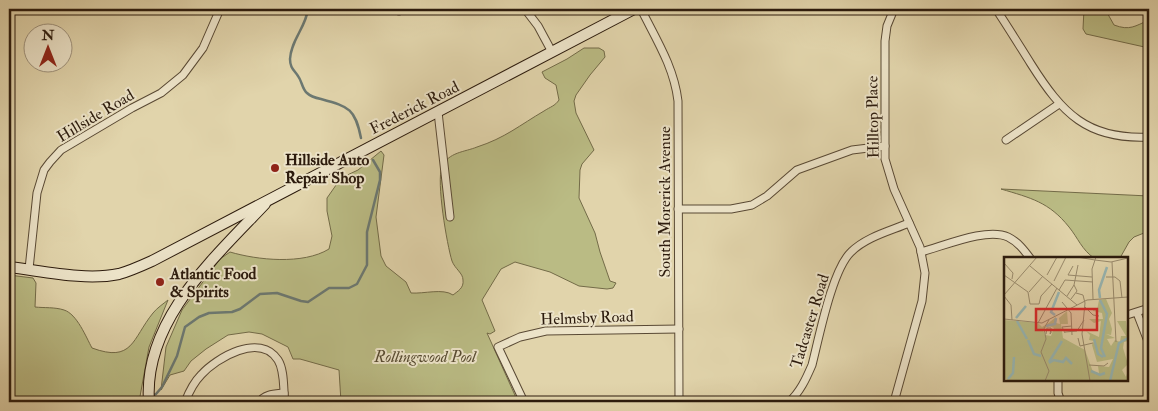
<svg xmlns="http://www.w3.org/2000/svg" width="1158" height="411" viewBox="0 0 1158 411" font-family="'IM FELL Double Pica',serif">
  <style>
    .green { fill: #babb84; stroke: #736b48 }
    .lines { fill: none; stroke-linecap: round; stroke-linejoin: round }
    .stream { stroke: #6c7871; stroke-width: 2.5 }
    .street-casing { stroke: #594934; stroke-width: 9 }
    .secondary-casing { stroke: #2c1b0d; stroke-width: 12 }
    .street { stroke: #ece3c8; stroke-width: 7 }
    .secondary { stroke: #ece3c8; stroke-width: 10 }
    .poi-dot { fill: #8f2418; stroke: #ece3c8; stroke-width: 2 }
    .labels { text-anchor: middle; stroke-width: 4; stroke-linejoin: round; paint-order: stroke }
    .street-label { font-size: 16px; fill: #2c1b0d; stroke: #ece3c8 }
    .poi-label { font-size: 16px; font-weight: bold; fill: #2c1b0d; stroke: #ece3c8; text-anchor: start }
    .park-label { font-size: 16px; font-style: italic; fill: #574b31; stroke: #ece3c8 }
    .inset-river { fill: none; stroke: #97b6b3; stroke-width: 2.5 }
    .inset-road { fill: none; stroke: #998a6c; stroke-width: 1 }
    .view { fill: #d62828; fill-opacity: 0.15; stroke: #d62828; stroke-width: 2.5 }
    .inset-edge { fill: none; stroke: #2c1b0d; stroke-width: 2.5 }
  </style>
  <rect width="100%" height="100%" fill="#e1d4ab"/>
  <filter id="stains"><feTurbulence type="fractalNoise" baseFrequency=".004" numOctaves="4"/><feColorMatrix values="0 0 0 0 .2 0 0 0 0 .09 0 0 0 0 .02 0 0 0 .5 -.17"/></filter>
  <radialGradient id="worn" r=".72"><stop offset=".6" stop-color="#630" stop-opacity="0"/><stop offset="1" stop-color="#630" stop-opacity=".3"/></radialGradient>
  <g class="green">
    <path d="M1084 9H1105L1114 25C1130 31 1135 26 1149 20V48L1086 34 1083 29Z"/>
    <path d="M584 48H599L604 51 605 57 590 75 576 95 574 101 576 113 594 150 582 164 580 170 579 198 595 233 600 252 610 281 616 283 613 288 607 289 579 286 550 272 515 262 501 269 482 300 495 331 490 334 487 333 518 402H341L339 370 300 359H293L288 347 262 334 249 332 228 335 206 349 191 361 184 371 170 375 161 390 166 347 182 310 220 259 230 252C257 260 303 265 329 249L332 236 327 211V198L341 178 358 170 381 151 384 155 376 217 381 256 386 266 406 282 411 293C424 294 443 288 453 295 458 291 464 288 463 280 463 273 455 269 452 261 447 245 436 181 442 167 448 152 465 152 477 147 505 138 520 125 544 111 550 107 555 106 559 100L556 85 545 78 542 72 567 59Z"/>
    <path d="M1001 189 1149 196V231L1134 237 1129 242 1120 258H1094C1082 250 1078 238 1069 227 1049 202 1031 198 1001 189Z"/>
    <path d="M9 275 33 278 36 283 35 307C44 308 55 307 64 310 77 314 86 337 92 348 133 363 132 339 153 313 157 308 163 304 168 300L149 347 139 402H9Z"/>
  </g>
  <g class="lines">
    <g class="stream">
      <path d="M308 9C306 27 291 40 290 59 290 68 294 70 298 76 302 81 302 89 307 93 311 97 316 98 321 99 350 107 355 109 361 138"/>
      <path d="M151 396 156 394 162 387 177 356 185 327 199 317 209 313 232 312 240 309 260 294 277 293 301 301 308 302 329 288H349L357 284 367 265V232L380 180V172L373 160"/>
      <path d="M139 402 146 398"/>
    </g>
    <g class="street-casing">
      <g id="street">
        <path d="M525 9 538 26 552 52"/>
        <path d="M641 9C656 39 674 67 678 101L679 402"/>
        <path d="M894 9 887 26 885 41V159L894 189 920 247 925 273 922 301 894 402"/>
        <path d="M996 9C1008 27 1019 45 1031 64 1062 113 1087 140 1149 137"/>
        <path d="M399 11 401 9"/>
        <path d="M438 112 450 217"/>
        <path d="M1006 140 1059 104"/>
        <path d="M678 209H731L752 205 767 196 797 170 852 150 885 146"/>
        <path d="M921 252C944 246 987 227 1008 237 1018 242 1024 250 1030 258"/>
        <path d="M29 269 37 193 44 170 50 162 61 150 132 108 161 93 183 75 203 48 220 9"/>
        <path d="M1137 313 1149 344"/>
        <path d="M1127 315 1149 308"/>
        <path d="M1058 380V393L1061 402"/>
        <path d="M185 402C189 392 193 383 201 375 216 358 260 332 278 360 285 371 283 390 285 402"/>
        <path d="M260 402C264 394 275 394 284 393"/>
        <path d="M524 402 498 347 520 337 546 331 679 329"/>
        <path d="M789 402C800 392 806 379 812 365 819 338 832 270 851 252 866 237 890 231 909 223"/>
        <path d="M1146 402 1149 394"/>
      </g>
    </g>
    <g class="secondary-casing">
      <g id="secondary">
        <path d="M9 267C43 271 85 281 119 274 130 271 141 266 152 261L634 9"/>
        <path d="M149 402C143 321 214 258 265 204"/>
      </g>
    </g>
    <use href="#street" class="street"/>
    <use href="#secondary" class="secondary"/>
  </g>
  <g class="poi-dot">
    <circle cx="275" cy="168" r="5"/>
    <circle cx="160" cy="282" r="5"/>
  </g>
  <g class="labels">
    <g class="street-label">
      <text transform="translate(414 107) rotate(-27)" y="6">Frederick Road</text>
      <text transform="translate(95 115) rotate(-31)" y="6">Hillside Road</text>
      <text transform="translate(872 117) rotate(-91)" y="6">Hilltop Place</text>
      <text transform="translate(664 202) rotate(-90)" y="6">South Morerick Avenue</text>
      <text transform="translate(587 317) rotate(-2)" y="6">Helmsby Road</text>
      <text transform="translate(809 321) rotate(-73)" y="6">Tadcaster Road</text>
    </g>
    <g class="poi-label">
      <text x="285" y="165">Hillside Auto<tspan x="285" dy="18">Repair Shop</tspan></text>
      <text x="170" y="279">Atlantic Food<tspan x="170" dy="18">&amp; Spirits</tspan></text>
    </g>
    <g class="park-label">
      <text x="425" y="362">Rollingwood Pool</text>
    </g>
  </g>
  <g transform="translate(1004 257)">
    <rect width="124" height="124" fill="#e1d4ab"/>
    <path d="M102 42 108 56 105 62 108 72 107 78 102 77 111 81 103 82 107 89 111 83 116 85 117 79H122L113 64H122L124 84 120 85 119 91 124 107 118 113 122 120 124 113V124H5L0 121V63L34 66 38 70 41 68 39 73 41 78 47 79 50 71 45 69 40 72 42 68 52 60V66L56 67 55 61 63 54 64 67H57L59 81 81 93 89 115 95 116 94 109 105 110 109 102 93 105 88 88 90 84 85 83 86 78 82 74 95 80 97 64 90 66 85 62H99L98 56 89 54V51L93 53 95 43Z" fill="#babb84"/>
    <path class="inset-river" d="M96 41 95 33 103 10M96 43 103 57 97 91 101 100M51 58 47 55 55 35M12 61 22 49M13 64 23 82M42 69 51 67 52 61M90 82 94 97 99 100M24 83 30 97 37 99M45 105 58 84M45 106 50 103 59 105 62 101 68 107M87 114 96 118 101 116M4 122 9 116 10 100M106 124 115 86 124 81"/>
    <path class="inset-road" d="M73 0 91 3M91 3 107 5 124 1M108 5 112 85M0 6 9 16 8 22M26 9 73 48M69 9 64 18 88 20M0 18 24 35 26 47H35L37 39 48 27M43 18 53 0M102 20H111L116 24 118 41M50 24 62 0M124 28V46M55 33 61 23 89 25M25 35 39 19M72 36 79 38 81 46 78 77 86 124M0 38 33 0M0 39 7 48 8 63M63 39 70 28 74 8M67 42 73 34 70 28M89 42 88 12 92 0M58 45 67 56 68 78M81 50 89 58 95 59M0 62 38 66 83 43 124 40M34 66 53 31M61 75 73 74 80 63M61 76 58 70 68 69M42 77 43 71H47V76L46 77 47 72M74 81 76 89 89 86M85 108 100 109 104 106M41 124 45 114 37 95 42 82 40 71 45 63"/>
    <path class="view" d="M32 52H93V73H32Z"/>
    <rect width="124" height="124" class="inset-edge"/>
  </g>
  <rect width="1158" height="411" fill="none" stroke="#e1d4ab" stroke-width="30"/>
  <rect x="10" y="10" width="1138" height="391" fill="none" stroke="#2c1b0d" stroke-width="2.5"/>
  <rect x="15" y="15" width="1128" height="381" fill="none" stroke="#2c1b0d"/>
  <g transform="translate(48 48)"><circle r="24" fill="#ece3c8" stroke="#9f937d"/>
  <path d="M0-4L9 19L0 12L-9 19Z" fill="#8f2418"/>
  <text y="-8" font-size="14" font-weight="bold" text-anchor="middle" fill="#2c1b0d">N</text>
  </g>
  <rect width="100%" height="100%" filter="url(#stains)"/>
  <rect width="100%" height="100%" fill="url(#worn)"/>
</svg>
